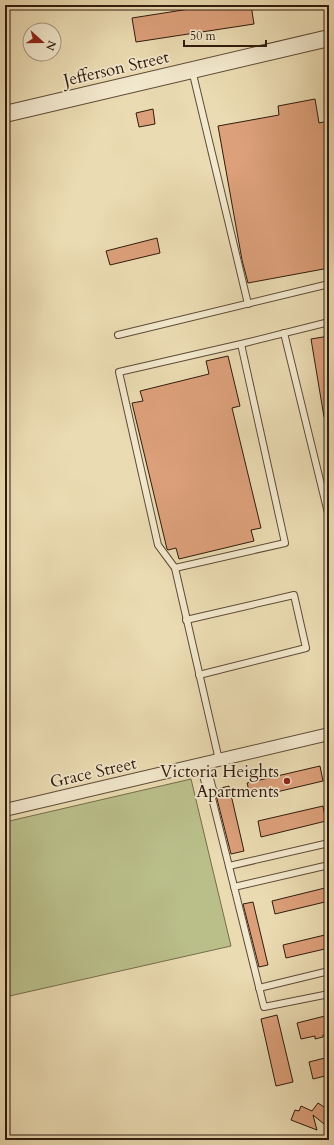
<svg xmlns="http://www.w3.org/2000/svg" width="334" height="1145" viewBox="0 0 334 1145" font-family="Cardo,serif">
  <style>
    .green { fill: #babf8a; stroke: #756d4c }
    .building { fill: #dca07a; stroke: #301b0e }
    .lines { fill: none; stroke-linecap: round; stroke-linejoin: round }
    .service-casing { stroke: #5f4b37; stroke-width: 8 }
    .minor-casing { stroke: #5f4b37; stroke-width: 14 }
    .tertiary-casing { stroke: #5f4b37; stroke-width: 18 }
    .service { stroke: #f2e8cd; stroke-width: 6 }
    .minor { stroke: #f2e8cd; stroke-width: 12 }
    .tertiary { stroke: #f2e8cd; stroke-width: 16 }
    .poi-dot { fill: #8f2418; stroke: #f2e8cd; stroke-width: 1.5 }
    .labels { text-anchor: middle; stroke-width: 3.5; stroke-linejoin: round; paint-order: stroke }
    .street-label { font-size: 17px; fill: #301b0e; stroke: #f2e8cd }
    .poi-label { font-size: 17px; fill: #301b0e; stroke: #f2e8cd; text-anchor: end }
  </style>
  <rect width="100%" height="100%" fill="#ebdbb2"/>
  <filter id="stains"><feTurbulence type="fractalNoise" baseFrequency=".005" numOctaves="4"/><feColorMatrix values="0 0 0 0 .2 0 0 0 0 .09 0 0 0 0 .02 0 0 0 .5 -.17"/></filter>
  <radialGradient id="worn" r=".72"><stop offset=".6" stop-color="#630" stop-opacity="0"/><stop offset="1" stop-color="#630" stop-opacity=".3"/></radialGradient>
  <path class="green" d="M191 779 231 946 5 997V822Z"/>
  <g class="building">
    <path d="M215 5H251L254 24 136 42 132 18Z"/>
    <path d="M315 99 319 123 329 121V268L248 283 242 260 218 126 279 115 278 106Z"/>
    <path d="M153 109 155 124 139 127 136 113Z"/>
    <path d="M157 238 160 253 110 265 106 251Z"/>
    <path d="M329 336V417H324L311 339Z"/>
    <path d="M228 356 240 406 232 408 261 528 251 530 254 541 179 559 176 548 168 550 167 549 132 403 143 401 140 391 209 374 206 361Z"/>
    <path d="M320 766 323 781 251 798 247 783Z"/>
    <path d="M229 786 244 851 231 854 216 795 217 789Z"/>
    <path d="M323 806 326 821 261 837 258 821Z"/>
    <path d="M329 887V901L275 914 272 901Z"/>
    <path d="M253 902 268 965 259 967 243 904Z"/>
    <path d="M329 934V948L286 958 283 945Z"/>
    <path d="M277 1015 293 1082 276 1086 261 1019Z"/>
    <path d="M329 1015V1033L323 1035V1037L315 1039V1036L301 1039 297 1023Z"/>
    <path d="M329 1057V1075L313 1079 309 1062Z"/>
    <path d="M329 1101V1128L313 1115 317 1130 291 1120 295 1110 299 1111 301 1106 312 1111 318 1103 324 1107Z"/>
  </g>
  <g class="lines">
    <g class="service-casing">
      <g id="service">
        <path d="M192 70 248 304"/>
        <path d="M284 333 329 517"/>
        <path d="M118 335 329 284"/>
        <path d="M241 344 285 543 175 568 158 545 119 372 241 344 329 322"/>
        <path d="M175 568 219 760"/>
        <path d="M186 620 294 595 306 648 199 675"/>
        <path d="M210 790 264 1007 329 994"/>
        <path d="M229 866 329 843"/>
        <path d="M234 887 329 865"/>
        <path d="M259 988 329 971"/>
      </g>
    </g>
    <g class="minor-casing">
      <g id="minor">
        <path d="M203 764 210 790"/>
        <path d="M5 810 329 734"/>
      </g>
    </g>
    <g class="tertiary-casing">
      <path id="tertiary" d="M5 114 329 38"/>
    </g>
    <use href="#service" class="service"/>
    <use href="#minor" class="minor"/>
    <use href="#tertiary" class="tertiary"/>
  </g>
  <circle class="poi-dot" cx="287" cy="781" r="4"/>
  <g class="labels">
    <g class="street-label">
      <text transform="translate(116 68) rotate(-13)" y="6">Jefferson Street</text>
      <text transform="translate(93 772) rotate(-13)" y="6">Grace Street</text>
    </g>
    <g class="poi-label">
      <text x="279" y="777">Victoria Heights<tspan x="279" dy="20">Apartments</tspan></text>
    </g>
  </g>
  <rect width="334" height="1145" fill="none" stroke="#ebdbb2" stroke-width="20"/>
  <rect x="6" y="6" width="322" height="1133" fill="none" stroke="#301b0e" stroke-width="2"/>
  <rect x="10" y="10" width="314" height="1125" fill="none" stroke="#301b0e"/>
  <g transform="translate(42 42) rotate(111)"><circle r="19" fill="#f2e8cd" stroke="#a49681"/>
  <path d="M0-3L7 15L0 10L-7 15Z" fill="#8f2418"/>
  <text y="-6" font-size="11" font-weight="bold" text-anchor="middle" fill="#301b0e">N</text>
  </g>
  <path d="M184 40v6h82v-6" fill="none" stroke="#301b0e" stroke-width="2"/>
  <text x="190" y="40" font-size="12" fill="#301b0e" stroke="#f2e8cd" stroke-width="3" paint-order="stroke">50 m</text>
  <rect width="100%" height="100%" filter="url(#stains)"/>
  <rect width="100%" height="100%" fill="url(#worn)"/>
</svg>
